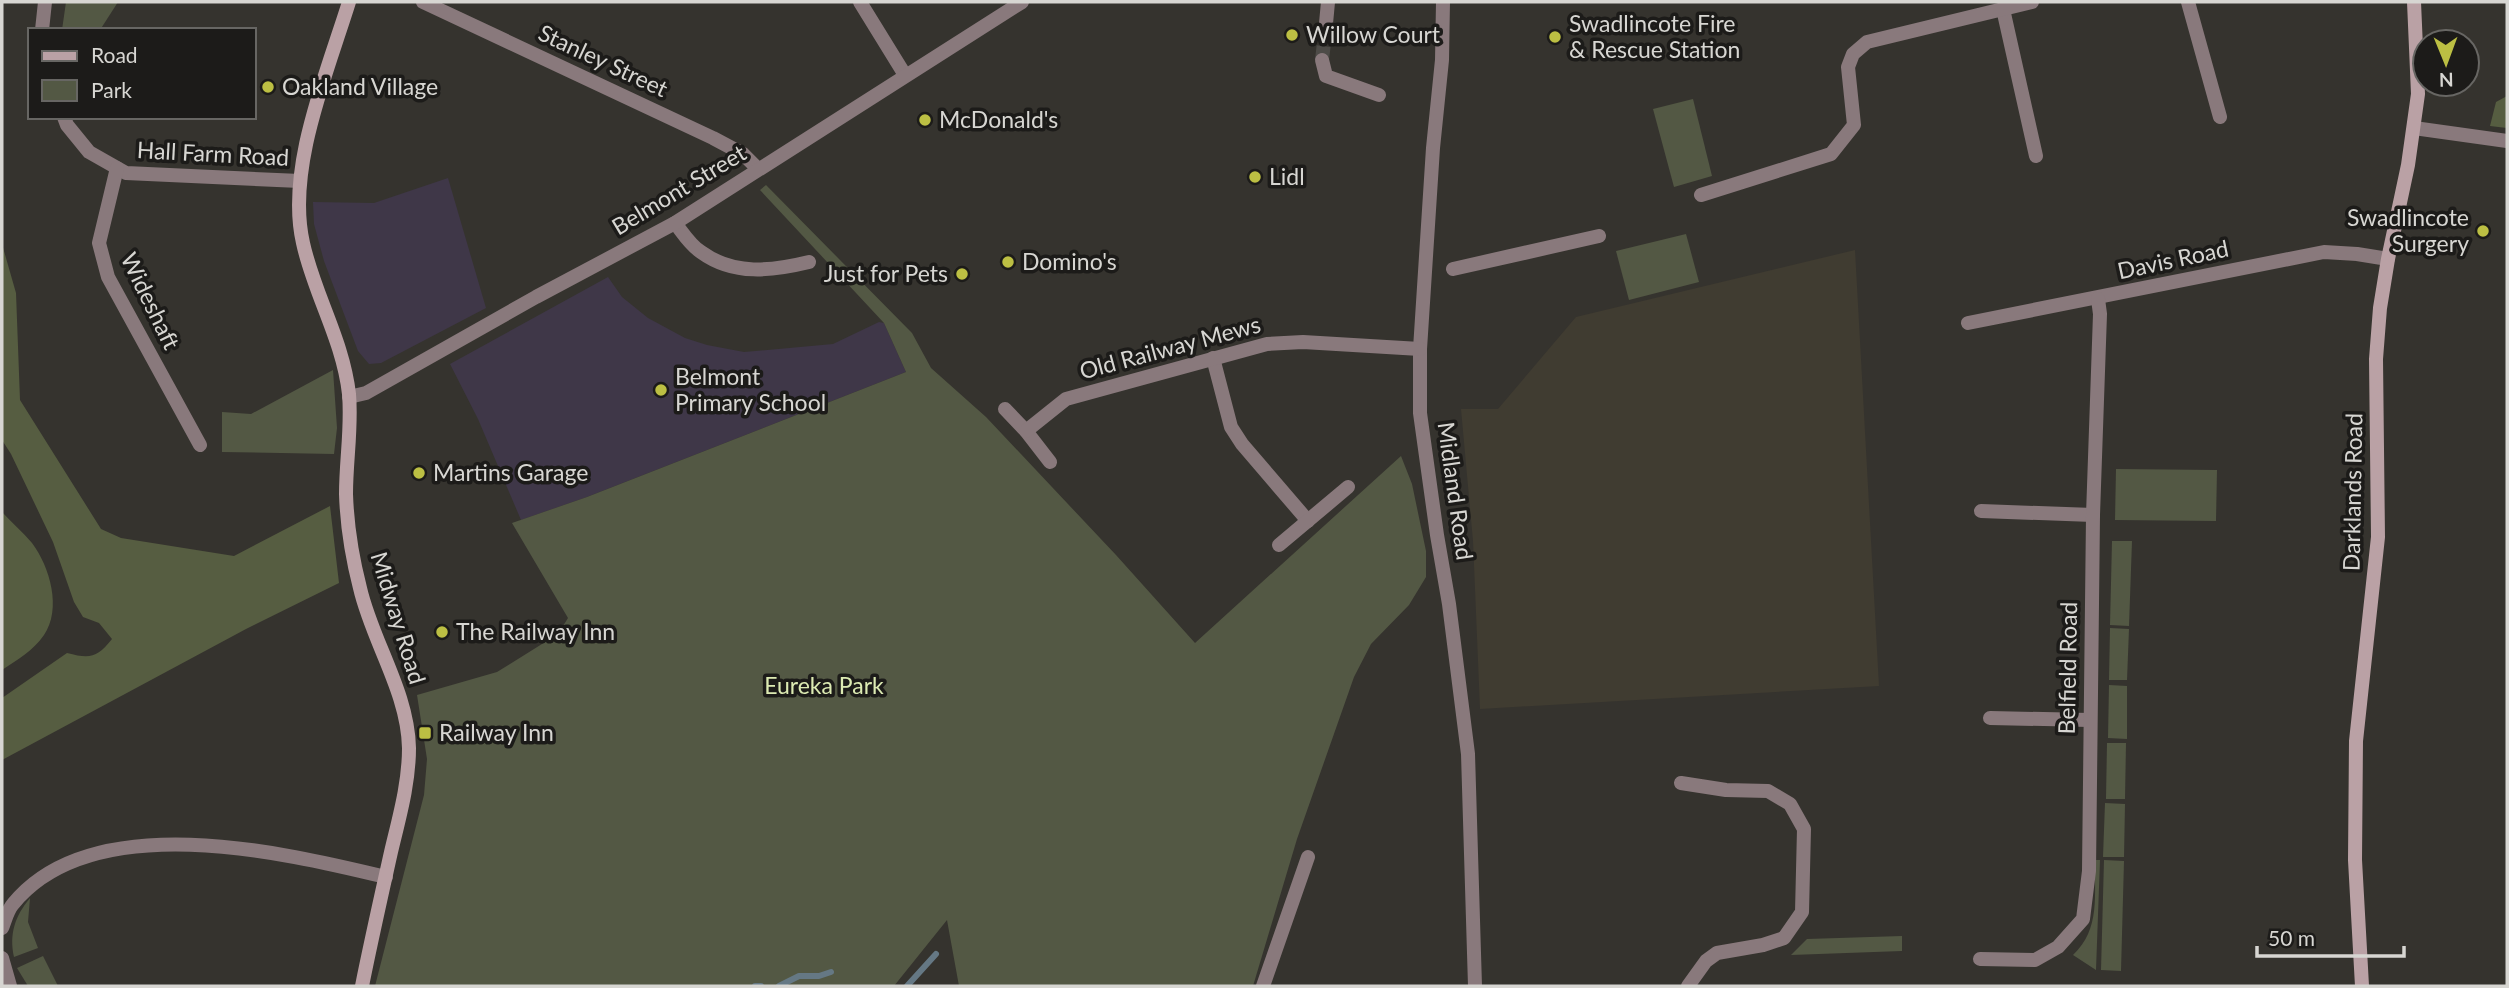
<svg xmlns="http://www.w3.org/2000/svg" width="2509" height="988" viewBox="0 0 2509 988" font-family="Lato,sans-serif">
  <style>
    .built { fill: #403c31 }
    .education { fill: #3f3748 }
    .green { fill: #535844 }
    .forest { fill: #565d41 }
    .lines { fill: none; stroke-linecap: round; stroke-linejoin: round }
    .stream { stroke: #657884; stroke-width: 6 }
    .street-tunnel { stroke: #4d4b47; stroke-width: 14; stroke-dasharray: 14 7; stroke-linecap: butt }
    .street { stroke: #89797c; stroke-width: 14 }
    .secondary { stroke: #baa1a5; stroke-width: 14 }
    .poi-dot { fill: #bcbf43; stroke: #1c1b19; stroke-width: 2.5 }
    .labels { text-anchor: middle; stroke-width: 7; stroke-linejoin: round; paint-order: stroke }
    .poi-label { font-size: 23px; fill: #d7d6d2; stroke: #1c1b19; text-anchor: start }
    .street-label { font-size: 23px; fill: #d7d6d2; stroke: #1c1b19 }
    .park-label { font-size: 23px; fill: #dceab2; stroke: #1c1b19 }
  </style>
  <rect width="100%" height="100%" fill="#35332e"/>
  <path class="built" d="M1855 250 1879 686 1480 709 1473 541 1461 409H1498L1576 317Z"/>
  <g class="education">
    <path d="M448 178 486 308 381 363 369 364 358 351 324 261 314 224 313 202 374 203Z"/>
    <path d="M608 277 622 297 648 318 685 338 707 345 744 352 833 344 879 322 884 323 906 372 587 497 521 520 478 419 450 364Z"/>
  </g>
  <g class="green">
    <path d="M66 2H118L100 30H62Z"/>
    <path d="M1693 99 1712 176 1674 187 1653 109Z"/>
    <path d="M766 185 912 333 931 368 986 417 1116 555 1195 643 1401 456 1412 484 1426 551V577L1409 605 1371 644 1354 677 1297 839 1253 986H959L947 920 894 986H375L424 795 427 759 417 695 497 672 558 634 568 618 512 523 587 497 906 372 884 323 760 190Z"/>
    <path d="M1686 234 1699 282 1629 300 1616 251Z"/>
    <path d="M333 370 337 428 334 454 222 452V412L251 414Z"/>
    <path d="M2116 469 2217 470 2216 521 2115 520Z"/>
    <path d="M2112 541H2132L2129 626 2110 625Z"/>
    <path d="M2110 628 2129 629 2127 680H2109Z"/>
    <path d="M2109 685 2127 686V739L2108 738Z"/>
    <path d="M2107 743H2126L2125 799H2106Z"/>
    <path d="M2105 803 2125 804 2124 857H2103Z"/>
    <path d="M2095 860H2100L2096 970 2073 955C2101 929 2094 894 2095 860Z"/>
    <path d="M2104 860 2124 861 2121 971 2101 970Z"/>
    <path d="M30 898 28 922 38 948 14 957C9 934 15 916 30 898Z"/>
    <path d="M1902 936V951L1791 955 1807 939Z"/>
    <path d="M43 956 58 986H28L17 968Z"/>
  </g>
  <g class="forest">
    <path d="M2507 96V128L2490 126 2496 102Z"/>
    <path d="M2 244 16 293 20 400 101 529 121 538 234 556 330 506 339 583 246 629 2 760V698L67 653C90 659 97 658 112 639L99 623 83 617 74 602 53 542 11 454 2 440Z"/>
    <path d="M2 512C11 522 23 532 32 543 50 567 62 609 44 635 33 651 17 660 2 670Z"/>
  </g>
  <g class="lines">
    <g class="stream">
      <path d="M755 986H761"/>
      <path d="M779 986 799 976H819L831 972"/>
      <path d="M907 986 936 954"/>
    </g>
    <path class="street-tunnel" d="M1322 60 1325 34"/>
    <g class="street">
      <path d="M423 2 713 138 743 154 758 169"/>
      <path d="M860 2 905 75"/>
      <path d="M1443 2 1442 60 1433 148 1420 349V413L1437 535 1449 604 1468 754 1475 986"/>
      <path d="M2188 2 2220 117"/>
      <path d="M2003 9 2036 156"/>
      <path d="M42 30 45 2"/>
      <path d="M1325 34 1328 2"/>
      <path d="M1322 60 1326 76 1379 95"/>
      <path d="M64 117 67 125 89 152 126 173 300 181"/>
      <path d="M2414 128 2507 141"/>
      <path d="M117 168 99 243 108 277 200 445"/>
      <path d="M1701 195 1831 154 1854 125 1848 67 1853 54 1867 42 2032 2"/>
      <path d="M675 223C683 233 690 245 701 252 734 276 772 271 809 262"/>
      <path d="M1453 269 1599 236"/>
      <path d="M1968 323 2324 252 2357 254 2388 259"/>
      <path d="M1213 358 1231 427 1242 444 1308 521"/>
      <path d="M349 397 366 393 536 297 675 223 1022 2"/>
      <path d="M1005 409 1026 431 1050 462"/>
      <path d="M1026 431 1066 399 1267 344 1303 342 1420 349"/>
      <path d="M1981 511 2093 515"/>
      <path d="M1279 545 1348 487"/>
      <path d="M1990 718 2090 720"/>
      <path d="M1681 783 1726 790 1768 791 1790 804 1804 829 1802 912 1784 938 1763 945 1717 953 1706 961 1688 986"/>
      <path d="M2 928C5 921 7 911 13 904 92 807 282 852 386 877"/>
      <path d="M2 958 10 986"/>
      <path d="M1980 959 2035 960 2058 947 2083 919 2089 871 2093 515 2100 314 2098 299"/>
      <path d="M1263 986 1308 857"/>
    </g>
    <g class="secondary">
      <path d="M349 2C327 73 286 169 303 243 314 294 343 340 349 394 352 427 346 460 346 494 347 525 352 557 360 588 372 641 408 692 409 748 409 784 399 818 391 852 381 897 371 941 362 986"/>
      <path d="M2362 986 2355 860 2356 741 2378 537 2376 359 2380 308 2388 259 2408 165 2418 94 2414 2"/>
    </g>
  </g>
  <g class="poi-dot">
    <circle cx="1292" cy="35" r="7"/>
    <circle cx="1555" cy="37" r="7"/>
    <circle cx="268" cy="87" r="7"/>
    <circle cx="925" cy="120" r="7"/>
    <circle cx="1255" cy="177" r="7"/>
    <circle cx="2483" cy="231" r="7"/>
    <circle cx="1008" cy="262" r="7"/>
    <circle cx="962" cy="274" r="7"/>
    <circle cx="661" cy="390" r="7"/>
    <circle cx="419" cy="473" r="7"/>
    <circle cx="442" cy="632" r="7"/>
    <rect x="418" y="726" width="14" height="14" rx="3.5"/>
  </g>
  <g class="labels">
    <g class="poi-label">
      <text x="1569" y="32">Swadlincote Fire<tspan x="1569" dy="26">&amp; Rescue Station</tspan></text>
      <text x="1306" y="43">Willow Court</text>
      <text x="282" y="95">Oakland Village</text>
      <text x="939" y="128">McDonald's</text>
      <text x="1269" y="185">Lidl</text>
      <text x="2469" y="226" text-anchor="end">Swadlincote<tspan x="2469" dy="26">Surgery</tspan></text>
      <text x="1022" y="270">Domino's</text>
      <text x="948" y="282" text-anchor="end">Just for Pets</text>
      <text x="675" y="385">Belmont<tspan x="675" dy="26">Primary School</tspan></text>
      <text x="433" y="481">Martins Garage</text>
      <text x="456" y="640">The Railway Inn</text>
      <text x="439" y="741">Railway Inn</text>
    </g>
    <g class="street-label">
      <text transform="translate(603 61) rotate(25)" y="8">Stanley Street</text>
      <text transform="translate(213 154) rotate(3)" y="8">Hall Farm Road</text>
      <text transform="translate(679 190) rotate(-31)" y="8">Belmont Street</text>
      <text transform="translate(2173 260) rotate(-12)" y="8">Davis Road</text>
      <text transform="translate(150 301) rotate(64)" y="8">Wideshaft</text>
      <text transform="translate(1170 348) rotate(-15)" y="8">Old Railway Mews</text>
      <text transform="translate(1455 491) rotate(82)" y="8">Midland Road</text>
      <text transform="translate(2353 492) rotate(-89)" y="8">Darklands Road</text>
      <text transform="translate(398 618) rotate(73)" y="8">Midway Road</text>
      <text transform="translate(2068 668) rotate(-89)" y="8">Belfield Road</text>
    </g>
    <g class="park-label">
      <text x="824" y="694">Eureka Park</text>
    </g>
  </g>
  <rect width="2509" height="988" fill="none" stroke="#d7d6d2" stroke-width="7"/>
  <rect x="28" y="28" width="228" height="91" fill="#1c1b19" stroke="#676663" stroke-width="2"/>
  <rect x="42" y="51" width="35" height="10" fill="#baa1a5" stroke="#676663" stroke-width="2"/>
  <text x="91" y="63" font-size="21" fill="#d7d6d2">Road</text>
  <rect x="42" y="80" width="35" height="21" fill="#535844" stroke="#676663" stroke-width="2"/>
  <text x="91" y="98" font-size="21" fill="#d7d6d2">Park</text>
  <g transform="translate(2446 63) rotate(179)"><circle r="33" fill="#1c1b19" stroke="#676663" stroke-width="2"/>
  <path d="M0-5L12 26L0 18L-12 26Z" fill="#bcbf43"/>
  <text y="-10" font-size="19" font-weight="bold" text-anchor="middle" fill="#d7d6d2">N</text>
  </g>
  <path d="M2257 946v10h147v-10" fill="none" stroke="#d7d6d2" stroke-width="3.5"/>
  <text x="2268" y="946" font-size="21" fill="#d7d6d2" stroke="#1c1b19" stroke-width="5" paint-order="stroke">50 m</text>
</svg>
